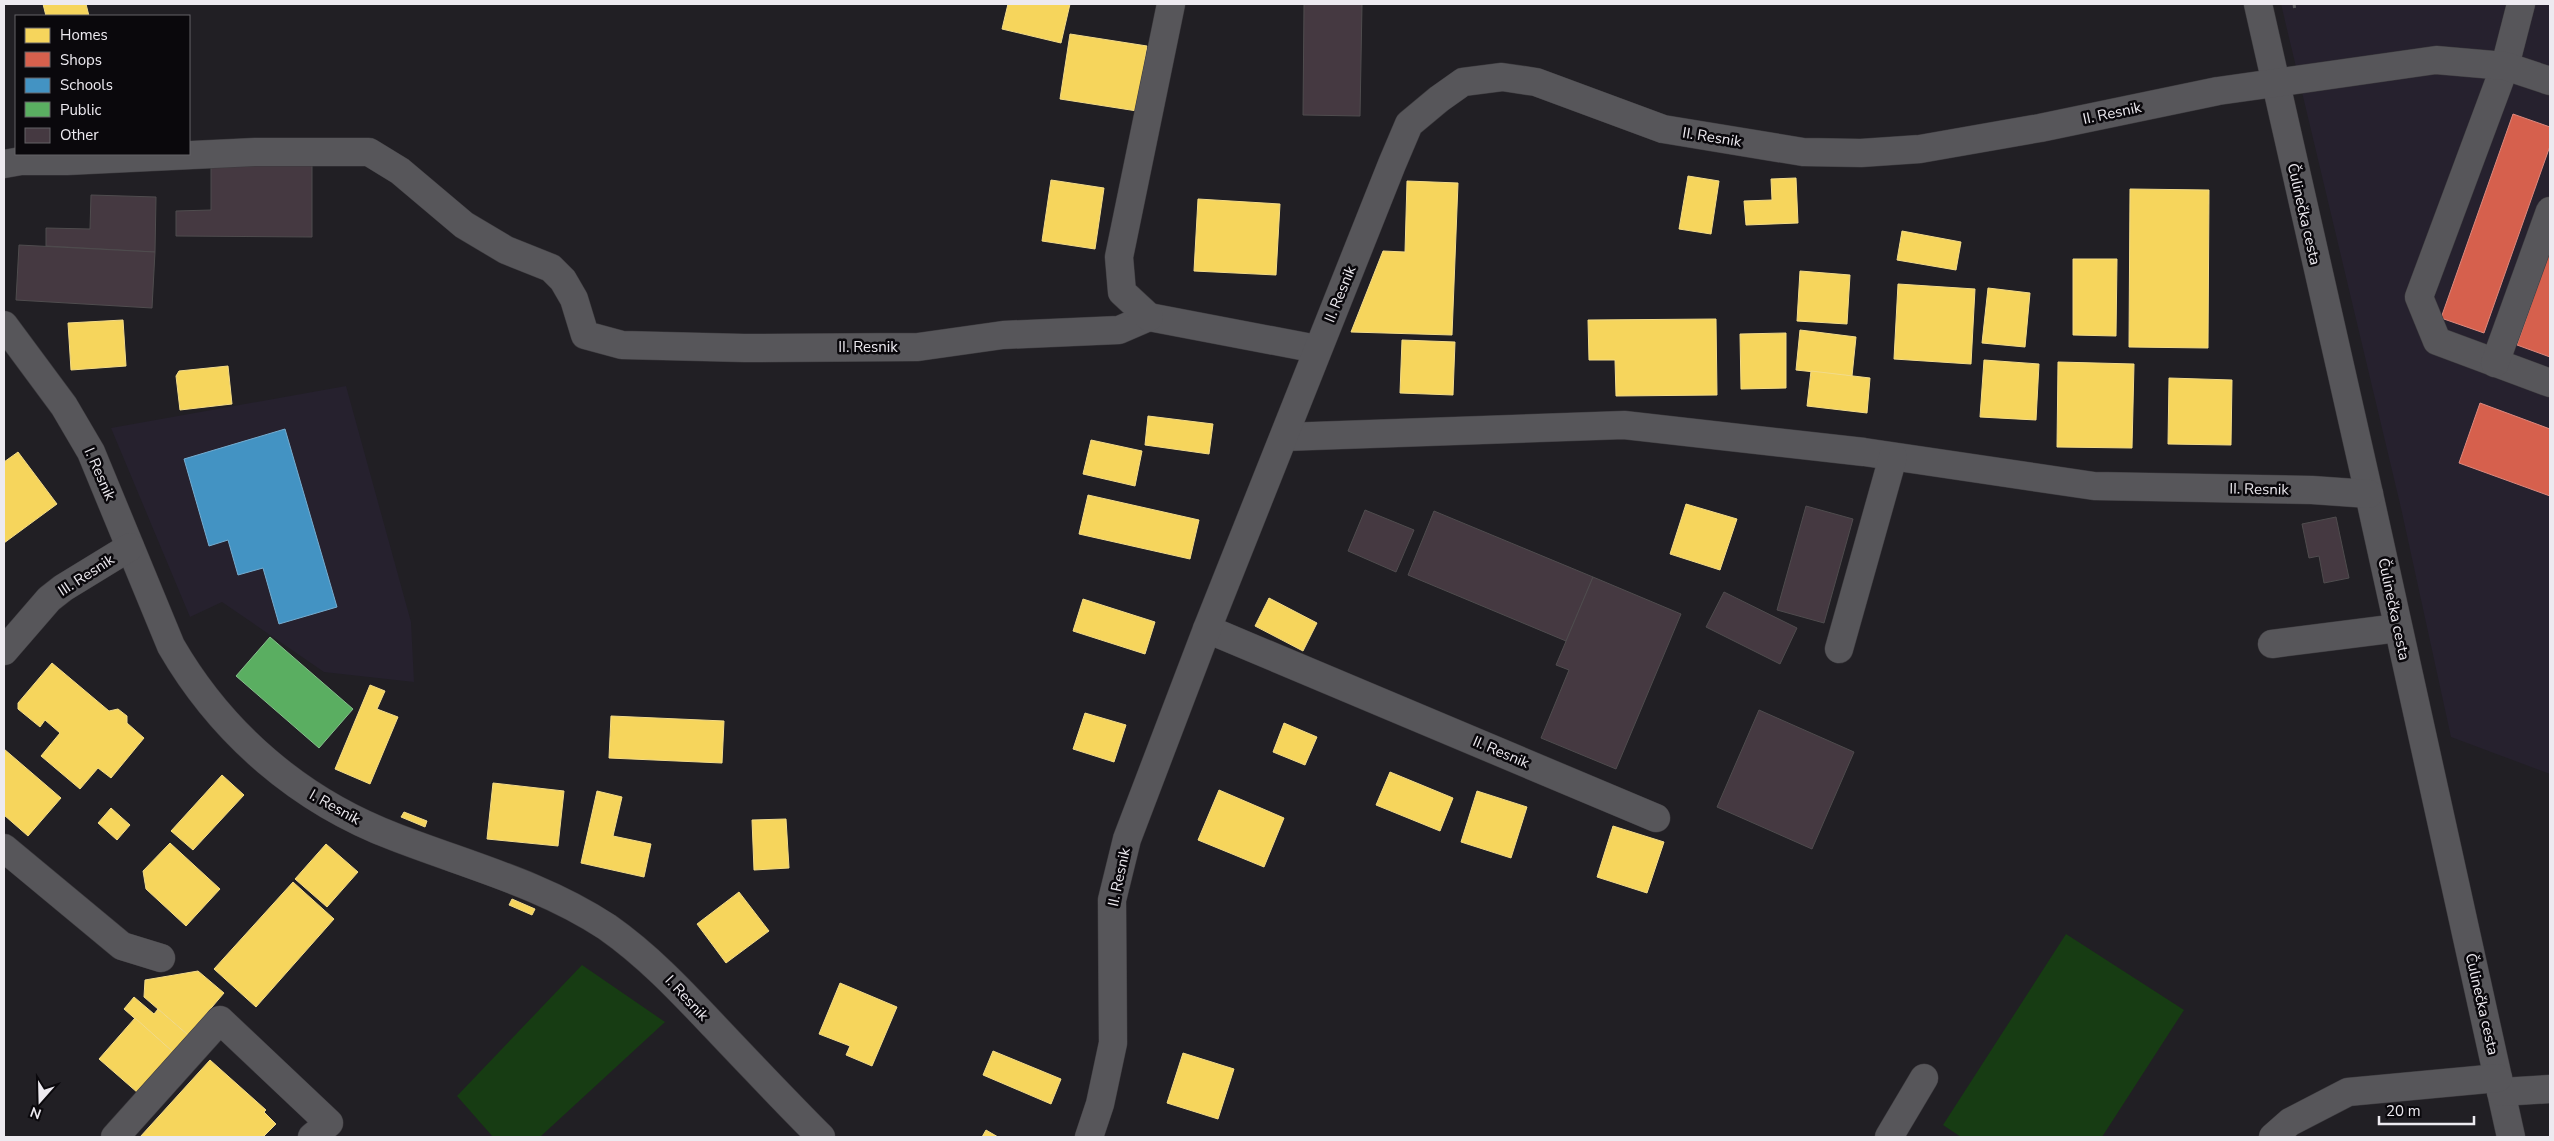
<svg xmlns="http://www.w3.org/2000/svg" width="2554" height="1141" viewBox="0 0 2554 1141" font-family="'Nunito Sans',sans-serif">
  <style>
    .built { fill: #26212e }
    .green { fill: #173c13 }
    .homes { fill: #f6d55c; stroke: #f3db88 }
    .shops { fill: #d6604d; stroke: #dd897e }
    .schools { fill: #4393c3; stroke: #76add0 }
    .public { fill: #5aae61; stroke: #86c08c }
    .building { fill: #453941; stroke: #4f4c4e }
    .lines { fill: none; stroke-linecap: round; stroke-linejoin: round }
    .minor-casing { stroke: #3c3a3e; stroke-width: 29 }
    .path { stroke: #59585b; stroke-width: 3; stroke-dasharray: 4 4; stroke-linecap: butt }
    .minor { stroke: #57565a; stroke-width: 28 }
    .labels { text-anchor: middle; stroke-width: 5; stroke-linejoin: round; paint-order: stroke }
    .street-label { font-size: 15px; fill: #edeaf0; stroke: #0a080c }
  </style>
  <rect width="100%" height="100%" fill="#211f24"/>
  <g class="built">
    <path d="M2281 4H2550V774L2451 737 2401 508Z"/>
    <path d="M346 386 411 622 414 682 324 672 222 602 190 617 111 428Z"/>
  </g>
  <g class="green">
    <path d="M2066 934 2184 1010 2102 1137H1961L1943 1125Z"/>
    <path d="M582 965 665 1022 540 1137H493L457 1096Z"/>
  </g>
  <g class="homes">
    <path d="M43 4H86L89 16H46Z"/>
    <path d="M1008 4H1070L1061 43 1002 29Z"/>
    <path d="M1070 34 1147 46 1137 111 1060 99Z"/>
    <path d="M1688 176 1719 181 1711 234 1679 229Z"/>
    <path d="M1796 178 1798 223 1746 225 1744 201 1772 200 1771 179Z"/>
    <path d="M1051 180 1104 188 1095 249 1042 241Z"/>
    <path d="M1407 181 1458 183 1452 335 1351 332 1383 251 1405 252Z"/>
    <path d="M2130 189 2209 190 2208 348 2129 347Z"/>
    <path d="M1198 199 1280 204 1276 275 1194 271Z"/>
    <path d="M1902 231 1961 242 1956 270 1897 260Z"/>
    <path d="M2073 259H2117L2116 336 2073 335Z"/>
    <path d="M1800 271 1850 275 1847 324 1797 321Z"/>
    <path d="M1898 284 1975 289 1971 364 1894 359Z"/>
    <path d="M1988 288 2030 293 2025 347 1982 343Z"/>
    <path d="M1716 319 1717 395 1616 396 1615 360H1589L1588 320Z"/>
    <path d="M123 320 126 366 71 370 68 323Z"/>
    <path d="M1800 330 1856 337 1852 376 1796 370Z"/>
    <path d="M1786 333V388L1741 389 1740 334Z"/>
    <path d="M1402 340 1455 342 1453 395 1400 393Z"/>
    <path d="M1984 360 2039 364 2036 420 1980 417Z"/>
    <path d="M2058 362 2134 364 2132 448 2057 447Z"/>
    <path d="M228 366 232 404 180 410 176 376 179 371Z"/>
    <path d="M1811 371 1870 378 1867 413 1807 406Z"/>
    <path d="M2169 378 2232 380 2231 445 2168 444Z"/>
    <path d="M1148 416 1213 424 1209 454 1145 445Z"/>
    <path d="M1091 440 1142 451 1135 486 1083 474Z"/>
    <path d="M18 452 57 504 4 543V462Z"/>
    <path d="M1088 495 1199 520 1190 559 1079 534Z"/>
    <path d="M1686 504 1737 519 1720 570 1670 554Z"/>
    <path d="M1269 598 1317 623 1303 651 1255 626Z"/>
    <path d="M1083 599 1155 622 1145 654 1073 631Z"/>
    <path d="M52 663 109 711 118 709 127 716V723L144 738 111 778 98 768 80 789 41 756 60 733 45 720 40 727 18 709V703Z"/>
    <path d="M370 685 385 691 377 709 398 717 370 784 335 769Z"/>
    <path d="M1085 713 1126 725 1114 762 1073 749Z"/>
    <path d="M611 716 724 721 722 763 609 758Z"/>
    <path d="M1284 723 1317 737 1305 765 1273 752Z"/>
    <path d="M4 749 61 798 28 836 4 815Z"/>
    <path d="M1390 772 1453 798 1440 831 1376 805Z"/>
    <path d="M222 775 244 795 193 850 171 831Z"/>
    <path d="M493 783 564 791 558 846 487 839Z"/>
    <path d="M1219 790 1284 818 1264 867 1198 840Z"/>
    <path d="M597 791 622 797 613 836 651 844 644 877 581 863Z"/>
    <path d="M1477 791 1527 807 1511 858 1461 842Z"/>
    <path d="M111 808 130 825 117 840 98 823Z"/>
    <path d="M404 812 427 821 425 827 401 817Z"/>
    <path d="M786 819 789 868 754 870 752 820Z"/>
    <path d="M1613 826 1664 842 1647 893 1597 877Z"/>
    <path d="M170 843 220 889 186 926 146 889 143 871Z"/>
    <path d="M326 844 358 872 327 907 295 879Z"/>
    <path d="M293 882 334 919 256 1007 214 969Z"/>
    <path d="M739 892 769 931 726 963 697 924Z"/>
    <path d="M512 899 535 909 532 915 509 905Z"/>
    <path d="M198 971 224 993 188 1035 144 997 145 980Z"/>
    <path d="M840 983 897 1007 872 1066 846 1055 850 1046 819 1034Z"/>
    <path d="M134 997 154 1014 158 1009 188 1035 173 1052 124 1009Z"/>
    <path d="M135 1018 173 1052 138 1093 99 1059Z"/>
    <path d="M993 1051 1061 1079 1051 1104 983 1075Z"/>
    <path d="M1183 1053 1234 1069 1218 1119 1167 1103Z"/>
    <path d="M210 1060 266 1110 264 1112 276 1124 263 1137H140Z"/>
    <path d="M986 1130 998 1137H982Z"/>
  </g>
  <g class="shops">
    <path d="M2513 114 2550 127V146L2484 333 2441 318Z"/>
    <path d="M2550 250V357L2517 345Z"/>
    <path d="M2480 403 2550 429V496L2459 463Z"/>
  </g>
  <path class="schools" d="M285 429 337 607 279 624 263 568 238 575 228 540 209 546 184 459Z"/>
  <path class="public" d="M270 637 353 709 319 748 236 676Z"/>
  <g class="building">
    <path d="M1304 4H1362L1360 116 1303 115Z"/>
    <path d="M211 163 312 164V237L176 236V211L211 210Z"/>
    <path d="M91 195 156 197 155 252 46 246V228L90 229Z"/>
    <path d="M19 245 155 252 152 308 16 300Z"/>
    <path d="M1806 506 1853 519 1824 623 1777 610Z"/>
    <path d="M1365 510 1414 530 1396 572 1348 551Z"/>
    <path d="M1434 511 1593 577 1566 641 1408 575Z"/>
    <path d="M2336 517 2349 578 2324 583 2319 556 2309 558 2302 524Z"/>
    <path d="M1593 577 1681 614 1616 769 1541 738 1569 670 1556 665Z"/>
    <path d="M1724 592 1797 628 1780 664 1706 627Z"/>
    <path d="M1759 710 1854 752 1812 849 1717 807Z"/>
  </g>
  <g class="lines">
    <g class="minor-casing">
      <g id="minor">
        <path d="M2258 4 2369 494 2511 1137"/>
        <path d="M2521 4 2505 66 2419 297 2437 341 2550 383"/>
        <path d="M4 164 21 161H67L255 152H369L400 171 464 225 506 250 551 268 563 280 574 299 585 335 622 345 744 348 918 347 1003 335 1119 330 1149 317 1317 349"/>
        <path d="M1149 317 1122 292 1119 257 1171 4"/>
        <path d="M4 325 64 406 91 452 171 646C222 734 300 801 395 837 467 865 542 884 607 927 647 955 680 990 714 1026 749 1063 785 1101 821 1137"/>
        <path d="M2495 363 2550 211"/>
        <path d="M1284 437 1624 425 1864 452 2094 486 2312 490 2369 494"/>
        <path d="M1207 629 1656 818"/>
        <path d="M2272 644 2398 628"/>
        <path d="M1839 649 1893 457"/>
        <path d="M4 651 49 599 63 588 130 547"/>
        <path d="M4 848 122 946 161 958"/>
        <path d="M2501 1092 2550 1089"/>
        <path d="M115 1137 220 1020 329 1123 312 1137"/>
        <path d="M1089 1137 1100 1104 1113 1043 1112 900 1127 839 1207 629 1392 164 1409 124 1439 99 1463 82 1502 77 1536 82 1663 129 1803 152 1861 153 1920 149 2040 128 2218 91 2436 60 2505 66 2550 81"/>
        <path d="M1889 1137 1924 1078"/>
        <path d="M2273 1137 2290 1122 2348 1092 2498 1078"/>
      </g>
    </g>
    <path class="path" d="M2294 4 2295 11"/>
    <use href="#minor" class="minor"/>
  </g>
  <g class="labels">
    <g class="street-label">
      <text transform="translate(2112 113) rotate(-12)" y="5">II. Resnik</text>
      <text transform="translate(1712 137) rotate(9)" y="5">II. Resnik</text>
      <text transform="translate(2304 214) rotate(77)" y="5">Čulinečka cesta</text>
      <text transform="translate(1340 294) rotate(-68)" y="5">II. Resnik</text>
      <text x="868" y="352">II. Resnik</text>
      <text transform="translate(100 474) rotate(66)" y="5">I. Resnik</text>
      <text transform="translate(2259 489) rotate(1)" y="5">II. Resnik</text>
      <text transform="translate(86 575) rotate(-33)" y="5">III. Resnik</text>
      <text transform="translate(2394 609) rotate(78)" y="5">Čulinečka cesta</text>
      <text transform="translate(1501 752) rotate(23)" y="5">II. Resnik</text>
      <text transform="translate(335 807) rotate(29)" y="5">I. Resnik</text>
      <text transform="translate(1119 877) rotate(-78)" y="5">II. Resnik</text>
      <text transform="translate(687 998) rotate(47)" y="5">I. Resnik</text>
      <text transform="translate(2482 1004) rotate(77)" y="5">Čulinečka cesta</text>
    </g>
  </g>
  <rect width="2554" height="1141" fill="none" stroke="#edeaf0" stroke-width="10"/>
  <rect x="15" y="15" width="175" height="140" fill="#0a080c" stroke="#656267"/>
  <rect x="25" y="28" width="25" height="15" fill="#f6d55c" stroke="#656267"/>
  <text x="60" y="40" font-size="15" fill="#edeaf0">Homes</text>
  <rect x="25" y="52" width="25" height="15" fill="#d6604d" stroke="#656267"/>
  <text x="60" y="65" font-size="15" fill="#edeaf0">Shops</text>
  <rect x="25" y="78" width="25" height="15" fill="#4393c3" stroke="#656267"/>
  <text x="60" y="90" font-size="15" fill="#edeaf0">Schools</text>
  <rect x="25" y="102" width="25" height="15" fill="#5aae61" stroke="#656267"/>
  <text x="60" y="115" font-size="15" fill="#edeaf0">Public</text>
  <rect x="25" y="128" width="25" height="15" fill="#453941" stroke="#656267"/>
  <text x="60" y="140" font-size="15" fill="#edeaf0">Other</text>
  <g transform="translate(40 1101) rotate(200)" stroke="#0a080c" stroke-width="4" paint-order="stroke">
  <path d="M0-4L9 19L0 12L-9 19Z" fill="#edeaf0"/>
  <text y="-8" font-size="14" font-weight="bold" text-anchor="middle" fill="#edeaf0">N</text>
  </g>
  <path d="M2379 1116v8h95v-8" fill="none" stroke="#edeaf0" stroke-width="2.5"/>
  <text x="2386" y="1116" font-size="15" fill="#edeaf0" stroke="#0a080c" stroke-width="4" paint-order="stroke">20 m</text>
</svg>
